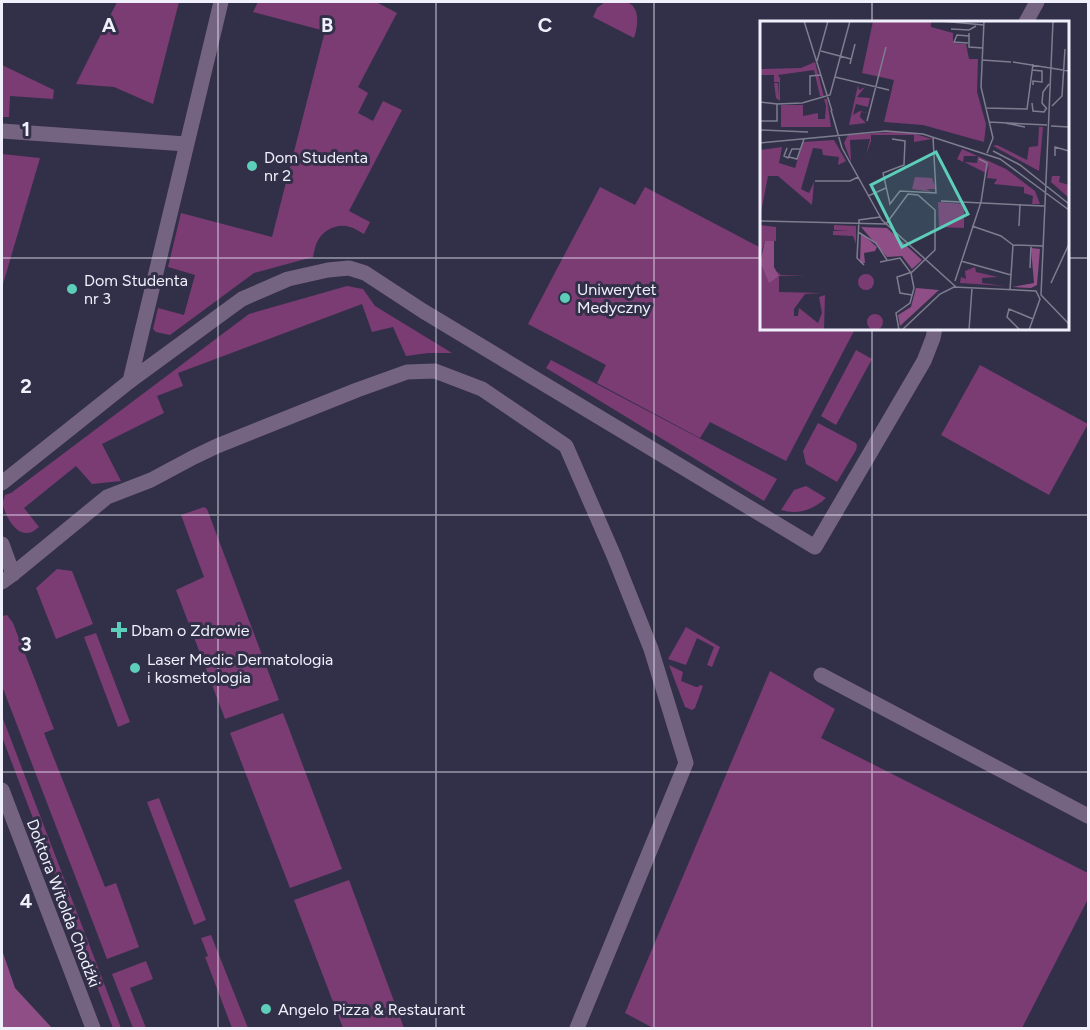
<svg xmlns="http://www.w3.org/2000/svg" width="1090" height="1030" viewBox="0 0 1090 1030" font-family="Figtree,sans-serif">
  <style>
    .green { fill: #7b3b73 }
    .forest { fill: #904e87 }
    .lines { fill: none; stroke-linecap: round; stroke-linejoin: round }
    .service { stroke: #756382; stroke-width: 15 }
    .tertiary { stroke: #756382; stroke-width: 15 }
    .grid { fill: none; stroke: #f0f0fc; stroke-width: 1.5; stroke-opacity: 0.55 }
    .poi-dot { fill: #5dceb9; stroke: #323048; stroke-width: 2 }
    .labels { text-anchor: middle; stroke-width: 6; stroke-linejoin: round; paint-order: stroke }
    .poi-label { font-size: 16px; fill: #f0f0fc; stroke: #323048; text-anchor: start }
    .street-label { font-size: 16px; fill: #f0f0fc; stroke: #323048 }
    .inset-road { fill: none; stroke: #7e7d90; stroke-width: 1.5 }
    .view { fill: #5dceb9; fill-opacity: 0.15; stroke: #5dceb9; stroke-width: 3 }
    .inset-edge { fill: none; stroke: #f0f0fc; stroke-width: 3 }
    .grid-label { font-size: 20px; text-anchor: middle; font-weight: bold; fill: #f0f0fc; stroke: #323048; stroke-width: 6; stroke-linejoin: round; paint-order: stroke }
  </style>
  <rect width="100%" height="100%" fill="#323048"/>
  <g class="green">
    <path d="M117 2H179L153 104 114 87 76 84Z"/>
    <path d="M258 2H378V3L397 13 358 87 368 93 358 113 373 121 383 101 402 110 349 211 370 222 364 234C360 232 355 228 350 227 337 223 323 230 317 242 315 247 314 252 313 257L254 273 170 335 156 332 153 329 158 308 184 315 195 275 168 267 181 213 272 237 325 31 253 12Z"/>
    <path d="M605 2C611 1 620 0 626 2 641 6 638 27 634 38L593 17 597 8Z"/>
    <path d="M2 65 54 90 53 99 10 96 9 117H2Z"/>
    <path d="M2 154 40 158 3 284 2 285Z"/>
    <path d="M600 187 635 205 645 187 761 248 762 328 855 329 786 461 710 422 700 438 597 383 606 365 528 324Z"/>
    <path d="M347 286 363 289 375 306 452 353H428L406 356 393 327 372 332 362 304 178 373 183 386 157 396 164 413 102 444 121 481 92 484 76 466 24 508 39 527C35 530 32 533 27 533 15 534 5 515 3 505 3 500 4 499 5 495L11 493 249 314Z"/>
    <path d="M856 350 872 359 836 425 821 416Z"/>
    <path d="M551 360 777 479 764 501 546 368Z"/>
    <path d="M980 365 1088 424 1049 495 941 435Z"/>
    <path d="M818 423 856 443 857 446 856 450 837 482 806 464 803 451Z"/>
    <path d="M806 486 826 498C813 510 798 515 781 510L794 490Z"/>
    <path d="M204 507 207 509 279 700 225 719 176 590 204 577 181 515Z"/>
    <path d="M57 569 72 571 93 624 56 639 36 588Z"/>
    <path d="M7 615 13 623 54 729 44 733 105 887 116 883 139 947 107 959 2 686V616Z"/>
    <path d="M686 627 720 647 712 667 707 665 714 647 697 638 686 665 668 659Z"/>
    <path d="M96 633 130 722 118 727 84 637Z"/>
    <path d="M669 665 683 672 681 681 696 687H698L700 685 703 686 695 708 692 710 685 707Z"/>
    <path d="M770 671 835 709 821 738 1088 873V899L1022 1028H653L625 1013Z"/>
    <path d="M283 713 342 869 290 888 230 733Z"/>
    <path d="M2 716 121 1028H113L2 737Z"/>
    <path d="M159 798 206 920 194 925 147 802Z"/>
    <path d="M349 880 404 1028H343L294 900Z"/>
    <path d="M211 935 248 1028H232L205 957 208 956 201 938Z"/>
    <path d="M146 961 153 979 130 988 146 1028H133L112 974Z"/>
  </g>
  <path class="forest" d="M2 950 15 988 52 1028H2Z"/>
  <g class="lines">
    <g class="service">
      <path d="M221 2 130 381 242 299 288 279 328 270 349 268 365 273 423 311 815 547 924 361 933 338 935 328"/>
      <path d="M1026 22 1037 2"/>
      <path d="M2 131 186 144"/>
      <path d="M2 483 130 381"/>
      <path d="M2 544 13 574"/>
      <path d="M2 582 13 574 107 497 151 480 194 457 217 446 357 390 407 372 435 371 482 389 566 446 614 556 651 649 686 763 577 1028"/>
      <path d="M821 675 1088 816"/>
    </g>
    <path class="tertiary" d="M2 790 93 1028"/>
  </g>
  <path class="grid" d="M218 2V1028M436 2V1028M654 2V1028M872 2V22M2 258H762M1068 258H1088M872 328V1028M2 515H1088M2 772H1088"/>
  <g class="poi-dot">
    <circle cx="252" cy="166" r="6"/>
    <circle cx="72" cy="289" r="6"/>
    <circle cx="565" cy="298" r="6"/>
    <path d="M116 621h6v6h6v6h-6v6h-6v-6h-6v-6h6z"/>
    <circle cx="135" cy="668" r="6"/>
    <circle cx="266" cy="1009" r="6"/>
  </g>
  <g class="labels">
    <g class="poi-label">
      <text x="264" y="163">Dom Studenta<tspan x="264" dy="18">nr 2</tspan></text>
      <text x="84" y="286">Dom Studenta<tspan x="84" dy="18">nr 3</tspan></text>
      <text x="577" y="295">Uniwerytet<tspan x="577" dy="18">Medyczny</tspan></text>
      <text x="131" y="636">Dbam o Zdrowie</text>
      <text x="147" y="665">Laser Medic Dermatologia<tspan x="147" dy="18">i kosmetologia</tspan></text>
      <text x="278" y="1015">Angelo Pizza &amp; Restaurant</text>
    </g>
    <g class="street-label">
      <text transform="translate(64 903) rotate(69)" y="6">Doktora Witolda Chodźki</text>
    </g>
  </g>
  <g transform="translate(760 21)">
    <rect width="309" height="309" fill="#323048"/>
    <path d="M113 0H171V6L193 12V22L206 23 209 38H218L217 71 226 103 224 121 163 104 124 101 134 59 102 52ZM55 41 64 76 60 75 54 49 18 54 20 57V80L16 77 14 62H18L19 75V61H14V54H0V48L41 47ZM98 64 99 69 105 66 97 76 110 77 108 86 96 83 93 94 100 90 107 92 101 91 100 96 106 102 89 104ZM64 78H67L71 106H21V84H43V95L58 92V98H65L66 85 64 78 60 80ZM279 106H283L279 150 233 125 237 124 267 139 269 126 278 125ZM132 111 152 112 172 118 154 121V114H111V120L106 134 110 118 90 119 91 141 84 122 88 114ZM74 119 86 140 78 144 79 136 63 134 62 128 53 127 41 168 49 172 54 161 52 184 18 155H8L0 197V129L22 126 19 142 35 147 43 121ZM202 128 246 148 275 170 280 183H272L273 175 264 172V166L234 163 237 158 227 157 229 144 226 152 204 141 217 142 218 135H204L203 141 197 138ZM292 155H300L299 161 309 164V177L291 161ZM155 156 172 157 176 168H166L172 171 152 168ZM178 181 204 183V207L179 206ZM0 204 16 206V220H5L0 236ZM74 204 96 205V223L93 215 73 214V210H89L74 209ZM0 243 9 261 19 255 16 250 21 254H46L19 255V271L62 272 45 273 34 288V295H38L39 287 58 302 62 292 59 276 65 274 64 309H0ZM215 246 216 251 238 256 222 257V262L245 265 200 262 201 256 206 258 205 250ZM98 261a8 8 0 1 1 16 0a8 8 0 1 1-16 0ZM107 301a8 8 0 1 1 16 0a8 8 0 1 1-16 0Z" fill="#7b3b73"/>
    <path d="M101 206 127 207 162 239 152 248 142 235 127 236ZM101 212 117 226 115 230 104 232 105 242H100ZM5 220H14V246L19 255 9 262 0 242ZM271 227 280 228 277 264 271 267 252 266 274 262ZM156 267 179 269 140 305 138 294 151 286Z" fill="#904e87"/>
    <path class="inset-road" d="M44 0 72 90M181 0 224 4M224 0 221 66 233 117 227 132M293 0 281 274 309 303M191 8 209 9 216 5M209 12V26L223 27M208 22 194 21 197 14 209 15M61 30 91 38M222 39 251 41M57 40 68 0M253 41 309 50M90 43 95 23M272 49 282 50V61L273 60V64M75 56 129 69M50 74V55L61 54M0 81 17 83V100H0M272 82 273 90 284 91 286 88M17 83 42 82 70 74 90 0M292 85 302 75 305 28M225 87 267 88 273 43M287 88 282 82 283 71 289 63M71 89 82 127 122 199 196 266M107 100 126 26M229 101 287 104M245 102 265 106M291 105 309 106M0 109 48 111M132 118 145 120 144 144 123 152 130 183 140 170 176 172 173 116M0 122 126 110 163 113 240 138 309 189M27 127 24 135 28 137 32 128H40M233 130 260 144 309 183M295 135V126L309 130M29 136 37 138 44 118M55 160H90L98 156M108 175 126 167M181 180 284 185M0 200 126 203M126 203 148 173 158 174 175 189V229L152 251 137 256 140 272 152 274M212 205 241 215 253 224M259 205 260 183M98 211 116 222 127 239M253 224 283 225M201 240 251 254M120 241 140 237 151 252 154 267 150 282 136 292 139 309M104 244 97 237 99 199 120 196M270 247 271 225M195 260 221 181 227 142 219 138M291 262 309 223M250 269 253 224M142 309 180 273 194 266 276 270 280 278 269 309M209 309 212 267M260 309 247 296 249 288 273 298"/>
    <path class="view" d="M176 131 208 193 142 226 111 164Z"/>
    <rect width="309" height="309" class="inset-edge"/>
  </g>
  <g class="grid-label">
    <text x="109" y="32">A</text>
    <text x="327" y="32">B</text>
    <text x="545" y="32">C</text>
    <text x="26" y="136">1</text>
    <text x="26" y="393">2</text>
    <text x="26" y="651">3</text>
    <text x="26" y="908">4</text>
  </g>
  <rect width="1090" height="1030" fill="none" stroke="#f0f0fc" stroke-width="6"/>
</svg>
